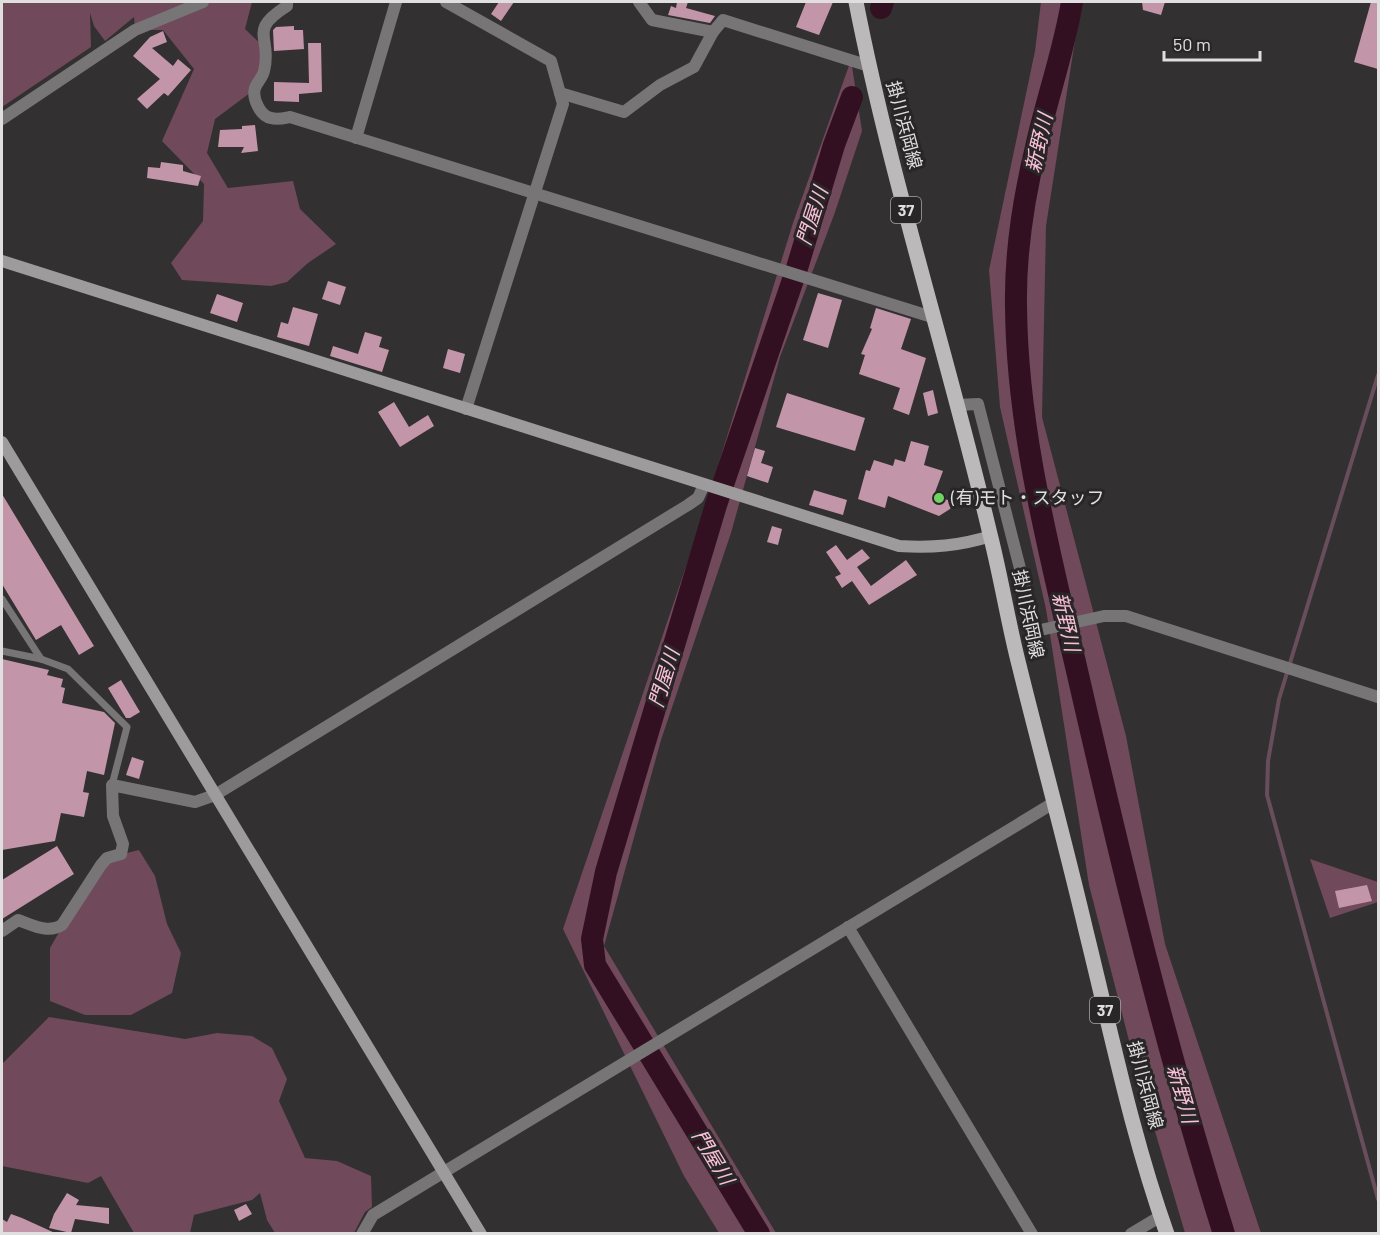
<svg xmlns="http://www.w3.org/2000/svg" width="1380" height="1235" viewBox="0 0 1380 1235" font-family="Barlow,'Noto Sans JP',sans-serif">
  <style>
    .green { fill: #70495a }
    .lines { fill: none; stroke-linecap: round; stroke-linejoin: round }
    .stream { stroke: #674e5a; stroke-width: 4 }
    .river { stroke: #331021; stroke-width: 22 }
    .building { fill: #c395a9 }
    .lane { stroke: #777576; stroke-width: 7 }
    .street { stroke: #777576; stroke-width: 12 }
    .secondary { stroke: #9e9b9c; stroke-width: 12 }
    .primary { stroke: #bcb9ba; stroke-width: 15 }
    .poi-dot { fill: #6ed360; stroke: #292627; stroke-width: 2 }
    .labels { text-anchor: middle; stroke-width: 6; stroke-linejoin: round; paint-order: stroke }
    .shield { fill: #292627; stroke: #a9a7a8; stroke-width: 1.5 }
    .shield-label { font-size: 16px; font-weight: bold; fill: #e0dedf }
    .street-label { font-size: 18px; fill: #e0dedf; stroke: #292627 }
    .poi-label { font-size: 18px; fill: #e0dedf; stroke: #292627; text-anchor: start }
    .water-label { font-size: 20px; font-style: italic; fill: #fac0d9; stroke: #292627 }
  </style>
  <rect width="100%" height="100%" fill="#333031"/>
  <g class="green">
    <path d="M2 2H252L245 29 264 47 254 90 215 119 207 153 228 188 293 181 300 209 336 244 308 263 287 282 271 286 182 280 171 263 203 221 204 184 162 141 194 69 163 30H135L134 17 105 41 94 26 90 13 91 47 2 107Z"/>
    <path d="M1041 2H1081L1046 226 1042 417 1126 736 1165 944 1261 1233H1185L1134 1060 1089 885 1046 609 1000 407 989 270 1035 51Z"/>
    <path d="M851 60 862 131 834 215 780 357 731 533 661 740 604 946 776 1233H719L684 1176 563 929 695 540 793 223Z"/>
    <path d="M139 850 155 876 167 924 181 953 172 993 131 1015H85L50 1001V948L74 906 115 856Z"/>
    <path d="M1310 859 1378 882V902L1330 918Z"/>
    <path d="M49 1017 185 1039 217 1033 252 1036 272 1048 287 1079 279 1101 305 1158 337 1161 371 1176 372 1207 365 1212 354 1233H275L267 1220 260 1193 252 1200 194 1215 190 1233H134L101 1176 88 1183 2 1166V1064Z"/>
  </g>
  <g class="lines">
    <path class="stream" d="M1378 375 1279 699 1268 761 1267 795 1378 1199"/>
    <g class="river">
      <path d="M1072 2C1064 50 1048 95 1037 143 1024 196 1015 251 1016 306 1017 432 1050 553 1078 675 1121 863 1166 1049 1224 1234"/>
      <path d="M881 8 883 2"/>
      <path d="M759 1234 595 965 592 939 606 872 716 505 797 268 834 145 852 97"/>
    </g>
  </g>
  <g class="building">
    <path d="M499 2H514L501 21 491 14Z"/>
    <path d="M677 2H688L686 8 715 16 710 23 668 15 671 6 676 8Z"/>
    <path d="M806 2H833L819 35 796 27Z"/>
    <path d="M1142 2H1165L1161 15 1143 10Z"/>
    <path d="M1371 2H1378V69L1354 62Z"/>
    <path d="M294 26V30H303L304 49 274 51 273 30 276 27Z"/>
    <path d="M163 31 167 42 152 48 173 66 178 59 191 70 168 96 164 93 147 109 137 99 160 79 133 56 150 37Z"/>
    <path d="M308 43H321L322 92 299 94V102L274 101V82L309 83Z"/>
    <path d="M255 125 258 151 241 153 244 147H218L220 130 242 129V126Z"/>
    <path d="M161 162 183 165V171L201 176 198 186 147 178 148 167 160 168Z"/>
    <path d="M328 281 346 287 340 305 322 299Z"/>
    <path d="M818 293 842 300 828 348 803 340Z"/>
    <path d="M217 294 243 303 237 322 210 313Z"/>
    <path d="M293 307 318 314 309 346 277 337 281 322 288 324Z"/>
    <path d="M876 308 911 319 901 349 926 358 909 415 893 409 900 388 859 374 865 355 861 354 872 329 870 328Z"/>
    <path d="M365 332 382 337 379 347 389 350 382 372 330 356 333 346 358 354Z"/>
    <path d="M448 349 465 354 460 373 443 368Z"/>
    <path d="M933 390 938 413 928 416 923 393Z"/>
    <path d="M787 393 865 418 855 451 776 427Z"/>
    <path d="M394 402 409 427 428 415 434 426 400 447 378 412Z"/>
    <path d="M911 441 929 446 924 465 943 471 934 495 953 502 950 509 939 516 888 496 885 508 858 499 866 470 870 471 874 460 893 466 895 459 905 462Z"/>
    <path d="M755 448 765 451 761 463 773 467 768 483 747 476Z"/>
    <path d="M814 490 847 500 843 515 809 505Z"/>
    <path d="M2 494 94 646 79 655 61 625 36 640 2 584Z"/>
    <path d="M772 526 782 529 778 545 767 542Z"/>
    <path d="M836 545 847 560 862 549 870 558 857 567 871 586 906 560 917 575 869 605 852 581 842 588 835 577 841 574 826 552Z"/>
    <path d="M2 659 49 670 47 675 63 679 61 687 65 688 62 703 104 712 115 723 104 775 87 771 83 792 89 793 84 817 61 813 55 841 2 850Z"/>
    <path d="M121 680 140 712 130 718H126L108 688Z"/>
    <path d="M132 757 144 761 139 779 126 775Z"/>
    <path d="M57 846 74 874 2 919V880Z"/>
    <path d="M1367 885 1372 901 1339 908 1335 891Z"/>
    <path d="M67 1193 79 1200 76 1205 109 1208V1224L75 1219 71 1233 49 1228 54 1214Z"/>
    <path d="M246 1204 252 1214 239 1221 234 1210Z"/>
    <path d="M11 1214 22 1218 55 1233H2V1219L7 1222Z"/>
  </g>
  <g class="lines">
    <g class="lane">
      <path d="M2 599 41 659"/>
      <path d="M2 651 41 659 68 669 127 727 112 785"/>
    </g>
    <g class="street">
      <path d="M287 2V6C246 32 273 36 264 71 263 77 257 82 255 88 252 98 260 116 271 118 277 120 285 118 290 117L932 317"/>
      <path d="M446 2 551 61 563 104 466 409"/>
      <path d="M639 2 652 20 713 32"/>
      <path d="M560 93 624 112 660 85 694 67 713 32 723 20 869 66"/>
      <path d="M2 119 135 30 203 2"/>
      <path d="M356 138 396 2"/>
      <path d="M958 405 978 404 1036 631 1104 616H1126L1378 697"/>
      <path d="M848 927 1032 1234"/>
      <path d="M2 931 18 920C33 925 48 934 62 925L101 865 107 858 121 854 123 844 113 816 112 785 195 802 215 795 688 505 698 498 704 485"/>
      <path d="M362 1234 373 1215 1055 802"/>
      <path d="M1131 1234 1161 1216"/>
    </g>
    <g class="secondary">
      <path d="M2 261 899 546C932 548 959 546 991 536"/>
      <path d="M2 442 481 1234"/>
    </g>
    <path class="primary" d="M856 2C891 181 948 356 990 534 1001 577 1008 622 1019 665 1041 754 1065 842 1086 931 1111 1032 1132 1136 1167 1234"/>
  </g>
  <circle class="poi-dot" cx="939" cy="498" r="6"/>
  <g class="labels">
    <g class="shield">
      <rect x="891" y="197" width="30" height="26" rx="4.5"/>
      <rect x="1090" y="997" width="30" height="26" rx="4.5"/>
    </g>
    <g class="shield-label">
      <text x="906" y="216">37</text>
      <text x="1105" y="1016">37</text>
    </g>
    <g class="street-label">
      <text transform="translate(904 125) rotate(75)" y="6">掛川浜岡線</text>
      <text transform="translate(1028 614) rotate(78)" y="6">掛川浜岡線</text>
      <text transform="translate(1145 1085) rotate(75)" y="6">掛川浜岡線</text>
    </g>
    <g class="poi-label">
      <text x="951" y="504">(有)モト・スタッフ</text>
    </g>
    <g class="water-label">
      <text transform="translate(1039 143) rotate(-77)" y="7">新野川</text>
      <text transform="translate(812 216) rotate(-72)" y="7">門屋川</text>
      <text transform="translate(1066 622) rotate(77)" y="7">新野川</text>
      <text transform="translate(664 678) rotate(-73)" y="7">門屋川</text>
      <text transform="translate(1182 1094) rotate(74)" y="7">新野川</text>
      <text transform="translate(713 1157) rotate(59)" y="7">門屋川</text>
    </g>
  </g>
  <rect width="1380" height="1235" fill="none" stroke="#e0dedf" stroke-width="6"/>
  <path d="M1164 51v9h96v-9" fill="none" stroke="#e0dedf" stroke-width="3"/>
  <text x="1173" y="51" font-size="18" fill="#e0dedf" stroke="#292627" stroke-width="4.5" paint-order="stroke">50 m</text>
</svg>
